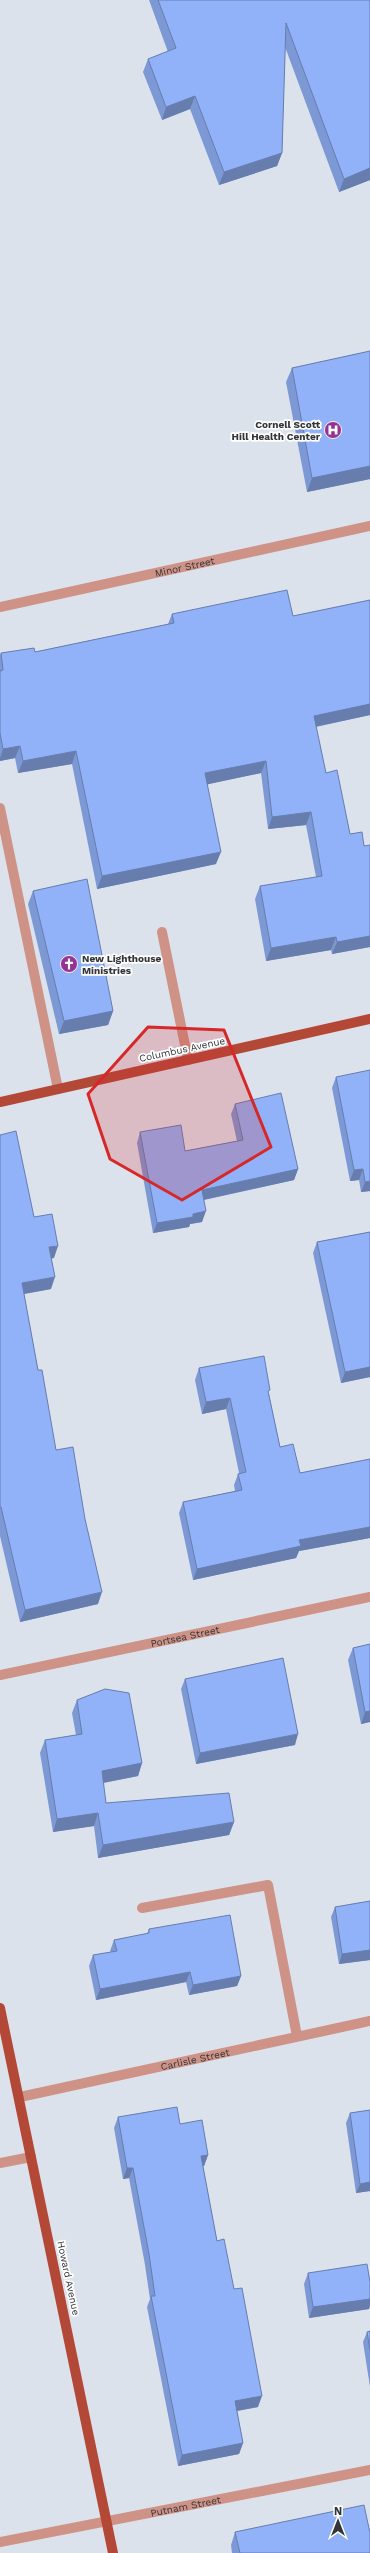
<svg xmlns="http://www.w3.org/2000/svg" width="370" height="2553" viewBox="0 0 370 2553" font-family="'Work Sans',sans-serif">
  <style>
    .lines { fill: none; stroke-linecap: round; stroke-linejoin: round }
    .minor { stroke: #ce9286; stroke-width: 10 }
    .major { stroke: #b34837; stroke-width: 10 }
    .wall { fill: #7d99d5 }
    .shaded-wall { fill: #667dae }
    .building { fill: #91b2f8; stroke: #667dae }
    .marked { fill: #d62828; fill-opacity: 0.2; stroke: #d62828; stroke-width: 3; stroke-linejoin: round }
    .labels { text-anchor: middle; stroke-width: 3.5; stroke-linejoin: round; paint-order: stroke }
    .poi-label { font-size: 10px; font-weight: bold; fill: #333539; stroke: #fff; text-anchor: end }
    .street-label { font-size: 10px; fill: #333539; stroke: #fff }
  </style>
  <rect width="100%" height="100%" fill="#dce2ec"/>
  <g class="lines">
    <g class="minor">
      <path id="s1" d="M0 607 370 526"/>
      <path d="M0 808 58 1089"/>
      <path d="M162 932 188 1060"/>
      <path id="s2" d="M0 1675 370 1597"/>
      <path d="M142 1908 268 1885 297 2036"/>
      <path id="s3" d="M20 2097 370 2021"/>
      <path d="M0 2163 31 2157"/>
      <path id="s4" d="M0 2542 370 2470"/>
    </g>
    <g class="major">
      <path d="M0 1102 370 1019"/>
      <path d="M0 2008 113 2553"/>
    </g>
  </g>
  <g class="wall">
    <path d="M149 0H370V180L339 192 285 47 282 153 277 166 219 185 190 109 162 120 143 72 148 59 168 52Z"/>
    <path d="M370 351V479L307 492 286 382 292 368Z"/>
    <path d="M370 600V715L316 727 326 773 370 947 332 954 331 950 266 961 255 899 260 886 316 877 306 825 268 829 261 773 207 784 216 864 97 889 72 764 18 773 15 758 0 761V655L1 653 35 652 168 624 172 614 293 616Z"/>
    <path d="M33 891 113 1011 108 1025 59 1034 28 904Z"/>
    <path d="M336 1077 370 1191 361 1192 359 1180 350 1181 332 1088Z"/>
    <path d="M235 1104 298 1169 294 1180 204 1200 202 1222 190 1224 189 1227 153 1233 137 1143 140 1132 185 1151 237 1141 231 1114Z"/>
    <path d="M0 1135 34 1217 54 1258H52L51 1289 24 1294 38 1370 56 1450 98 1604 20 1622 0 1536Z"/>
    <path d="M370 1232V1377L341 1383 313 1253 317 1242Z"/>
    <path d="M199 1368 269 1394 280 1447 300 1473 370 1459V1538L299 1551 296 1558 193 1580 179 1513 183 1502 235 1491 234 1485 238 1474 239 1473 226 1409 202 1414 195 1380Z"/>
    <path d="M370 1644V1722L361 1724 348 1660 353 1648Z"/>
    <path d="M185 1679 295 1745 196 1764 181 1689Z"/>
    <path d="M77 1700 142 1763 138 1776 103 1783 106 1803 234 1822 229 1835 98 1858 94 1826 53 1832 40 1753 45 1740 76 1735 72 1713Z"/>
    <path d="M370 1901V1960L339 1964 331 1917 335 1907Z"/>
    <path d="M149 1929 241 1976 237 1986 189 1995 186 1982 96 2000 89 1966 93 1955 111 1952 110 1951 114 1940 147 1934Z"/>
    <path d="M370 2110V2191L356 2193 346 2123 350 2113Z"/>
    <path d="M118 2117 180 2124 208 2155 204 2166H203L217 2241 234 2289 258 2407 237 2411 243 2443 239 2454 178 2466 147 2307 150 2299 145 2265 129 2178 123 2179 114 2128Z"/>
    <path d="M308 2273 370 2299V2305L369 2309 309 2318 304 2284Z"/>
    <path d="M370 2331V2387L363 2342 367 2332Z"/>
    <path d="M235 2532 370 2553H232L231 2545Z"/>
  </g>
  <g class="shaded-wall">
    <path d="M195 96 190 109 162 120 166 107Z"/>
    <path d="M282 153 277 166 219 185 224 172Z"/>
    <path d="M370 168V180L339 192 344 179Z"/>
    <path d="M370 466V479L307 492 312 478Z"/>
    <path d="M370 704V715L309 728 314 716Z"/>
    <path d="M20 746 15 758 0 761V758L3 749Z"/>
    <path d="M76 751 72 764 18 773 23 761Z"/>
    <path d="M266 761 261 773 200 786 205 773Z"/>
    <path d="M311 812 306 825 268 829 272 817Z"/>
    <path d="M221 852 216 864 97 889 102 876Z"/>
    <path d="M370 936V947L332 954 337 942Z"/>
    <path d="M336 937 331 950 266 961 271 948Z"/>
    <path d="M113 1011 108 1025 59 1034 64 1021Z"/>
    <path d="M298 1169 294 1180 198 1201 202 1190Z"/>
    <path d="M363 1169 359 1180 350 1181 354 1170Z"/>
    <path d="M370 1181V1191L361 1192 365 1182Z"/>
    <path d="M206 1211 202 1222 190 1224 189 1227 153 1233 157 1223 193 1214Z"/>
    <path d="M58 1246 54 1258 45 1260 49 1247Z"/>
    <path d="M55 1277 51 1289 18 1295 22 1283Z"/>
    <path d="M370 1367V1377L341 1383 345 1372Z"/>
    <path d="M230 1398 226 1409 202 1414 206 1402Z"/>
    <path d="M370 1527V1538L299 1551 296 1558 193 1580 197 1569 299 1540Z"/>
    <path d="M102 1592 98 1604 20 1622 25 1610Z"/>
    <path d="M370 1711V1722L361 1724 365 1712Z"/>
    <path d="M298 1734 295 1745 196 1764 200 1753Z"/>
    <path d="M142 1763 138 1776 97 1784 102 1771Z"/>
    <path d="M98 1813 94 1826 53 1832 57 1819Z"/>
    <path d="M234 1822 229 1835 98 1858 103 1845Z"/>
    <path d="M370 1950V1960L339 1964 342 1954Z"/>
    <path d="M190 1972 186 1982 96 2000 100 1989Z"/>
    <path d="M241 1976 237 1986 189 1995 193 1985Z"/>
    <path d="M208 2155 204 2166 197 2167 201 2156Z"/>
    <path d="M127 2168H133L129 2178 123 2179Z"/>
    <path d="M370 2182V2191L356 2193 360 2184Z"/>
    <path d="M370 2299V2305L369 2309 309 2318 313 2307Z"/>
    <path d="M262 2396 258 2407 231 2412 235 2401Z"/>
    <path d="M243 2443 239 2454 178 2466 182 2455Z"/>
  </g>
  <g class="building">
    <path d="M158 0H370V168L344 179 286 23 282 153 224 172 195 96 166 107 148 59 176 48Z"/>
    <path d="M370 351V466L312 478 292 368Z"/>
    <path d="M287 590 293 616 370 600V704L314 716 326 773 337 770 350 834 362 832 364 846 370 845V936L337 942 336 937 271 948 260 886 322 876 311 812 272 817 266 761 205 773 221 852 102 876 76 751 23 761 20 746 3 749 0 733V671L3 670 1 653 34 648 35 652 174 623 172 614Z"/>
    <path d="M87 879 113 1011 64 1021 33 891Z"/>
    <path d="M370 1070V1181L365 1182 363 1169 354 1170 336 1077Z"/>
    <path d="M281 1093 298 1169 202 1190 206 1211 193 1214V1217L157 1223 140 1132 181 1125 185 1151 243 1140 235 1104Z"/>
    <path d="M16 1131 34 1217 52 1214 58 1246 49 1247 55 1277 22 1283 38 1370H42L56 1450 73 1447 85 1519 102 1592 25 1610 1 1507H0V1135Z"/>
    <path d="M370 1232V1367L345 1372 317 1242Z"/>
    <path d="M264 1356 270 1390 268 1391 280 1447 293 1444 300 1473 370 1459V1527L299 1540 301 1546 197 1569 183 1502 242 1490 238 1474 246 1472 230 1398 206 1402 199 1368Z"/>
    <path d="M370 1644V1711L365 1712 353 1648Z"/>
    <path d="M283 1658 298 1734 200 1753 185 1679Z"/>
    <path d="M105 1689 129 1693 142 1763 102 1771 106 1803 229 1793 234 1822 103 1845 98 1813 57 1819 45 1740 82 1734 77 1700Z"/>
    <path d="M370 1901V1950L342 1954 335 1907Z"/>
    <path d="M230 1915 241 1976 193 1985 190 1972 100 1989 93 1955 117 1951 114 1940 149 1933V1929Z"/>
    <path d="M177 2107 180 2124 202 2120 208 2155 201 2156 217 2241 224 2239 234 2289 242 2288 262 2396 235 2401 243 2443 182 2455 151 2296H155L149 2254 133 2168H127L118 2117Z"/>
    <path d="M370 2110V2182L360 2184 350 2113Z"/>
    <path d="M367 2264 370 2282V2299L313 2307 308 2273Z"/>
    <path d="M370 2331V2350L367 2332Z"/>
    <path d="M364 2505 370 2533V2553H240L235 2532Z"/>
  </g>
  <path class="marked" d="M148 1027 224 1030 271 1147 182 1200 110 1159 88 1094Z"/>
  <defs>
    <g id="hospital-disc" transform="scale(0.9)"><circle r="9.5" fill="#963297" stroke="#fff"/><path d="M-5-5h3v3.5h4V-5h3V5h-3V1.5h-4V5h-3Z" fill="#fff"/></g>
    <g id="church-disc" transform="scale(0.9)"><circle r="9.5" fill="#963297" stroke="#fff"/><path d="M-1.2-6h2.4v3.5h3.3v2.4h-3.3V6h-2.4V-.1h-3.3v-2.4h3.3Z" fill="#fff"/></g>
  </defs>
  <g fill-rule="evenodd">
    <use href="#hospital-disc" x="333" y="430"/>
    <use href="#church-disc" x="69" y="964"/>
  </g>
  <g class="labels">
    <g class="poi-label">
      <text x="320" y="428">Cornell Scott<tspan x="320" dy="12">Hill Health Center</tspan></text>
      <text x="82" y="962" text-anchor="start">New Lighthouse<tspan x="82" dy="12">Ministries</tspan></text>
    </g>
    <g class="street-label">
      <text dy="4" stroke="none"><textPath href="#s1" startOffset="189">Minor Street</textPath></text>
      <text transform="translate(182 1049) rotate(-12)" y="4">Columbus Avenue</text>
      <text dy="4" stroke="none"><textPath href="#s2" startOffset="189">Portsea Street</textPath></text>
      <text dy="4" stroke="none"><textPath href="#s3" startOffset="179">Carlisle Street</textPath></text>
      <text transform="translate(69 2278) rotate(78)" y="4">Howard Avenue</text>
      <text dy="4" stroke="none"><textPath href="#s4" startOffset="189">Putnam Street</textPath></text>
    </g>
  </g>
  <g transform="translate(338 2521)" stroke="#ffffff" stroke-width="3" paint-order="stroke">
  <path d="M0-3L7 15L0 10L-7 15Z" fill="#333539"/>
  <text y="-6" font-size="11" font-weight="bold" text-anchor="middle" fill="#333539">N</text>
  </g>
</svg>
